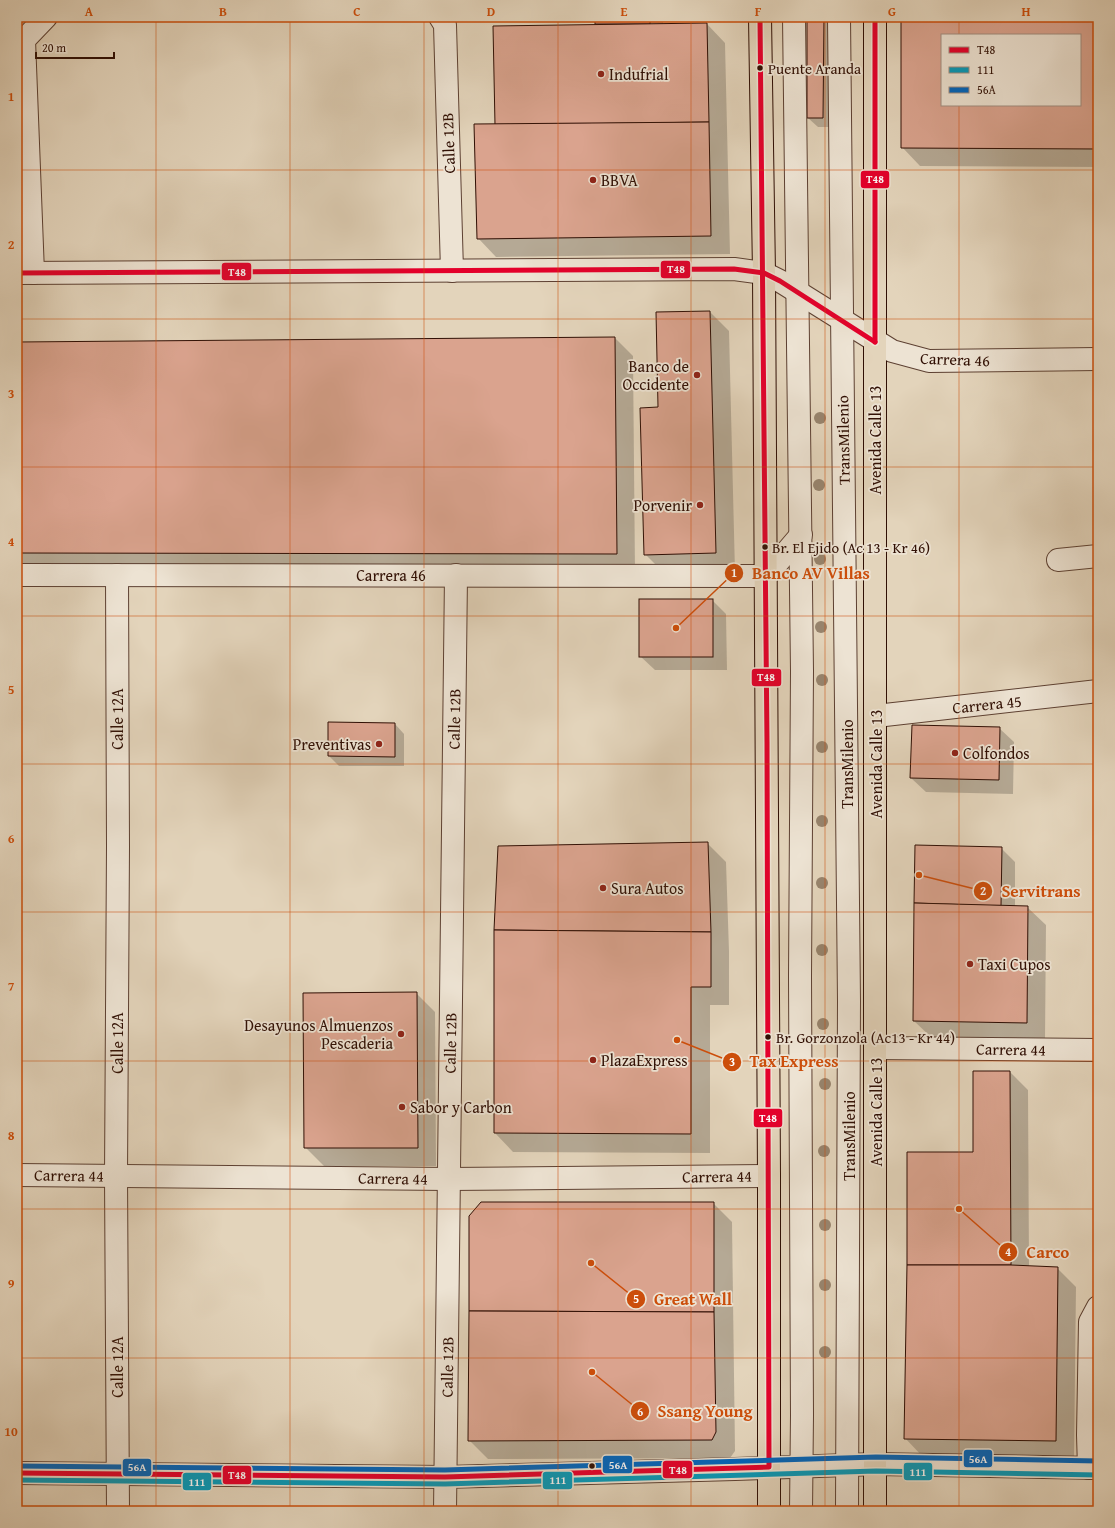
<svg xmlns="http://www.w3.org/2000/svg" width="1115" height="1528" viewBox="0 0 1115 1528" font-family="'Gentium Book Plus',serif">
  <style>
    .shadow { fill: #0003; fill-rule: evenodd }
    .building { fill: #daa38e; stroke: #300f04; fill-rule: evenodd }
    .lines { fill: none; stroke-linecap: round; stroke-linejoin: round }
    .minor-casing { stroke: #5d4032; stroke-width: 24 }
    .major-casing { stroke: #300f04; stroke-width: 24 }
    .minor { stroke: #ede3d3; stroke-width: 22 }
    .major { stroke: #e3d4bb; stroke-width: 22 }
    .bus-1-casing { stroke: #ede3d3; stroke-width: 8 }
    .bus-2-casing { stroke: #ede3d3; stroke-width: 8 }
    .bus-3-casing { stroke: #ede3d3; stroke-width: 8 }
    .bus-1 { stroke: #e4002b; stroke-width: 5 }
    .bus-2 { stroke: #059aba; stroke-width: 5 }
    .bus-3 { stroke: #0065bd; stroke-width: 5 }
    .tree { fill: #97846d }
    .grid { fill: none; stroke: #cc4e0b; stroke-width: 1; stroke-opacity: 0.55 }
    .bus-dot { fill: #300f04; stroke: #ede3d3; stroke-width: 1.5 }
    .poi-dot { fill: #8f2418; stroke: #ede3d3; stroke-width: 1.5 }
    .labels { text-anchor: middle; stroke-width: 3.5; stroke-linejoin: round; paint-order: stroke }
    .bus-label { font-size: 15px; fill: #300f04; stroke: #ede3d3; text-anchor: start }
    .poi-label { font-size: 16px; fill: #300f04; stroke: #ede3d3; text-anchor: start }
    .street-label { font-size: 16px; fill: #300f04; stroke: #ede3d3 }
    .leader { fill: none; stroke: #cc4e0b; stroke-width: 1.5 }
    .callout-dot { fill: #cc4e0b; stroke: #ede3d3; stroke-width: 1.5 }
    .mark-label { font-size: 12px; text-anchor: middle; font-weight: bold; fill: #fff }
    .callout-label { font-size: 17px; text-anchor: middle; font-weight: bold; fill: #cc4e0b; stroke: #ede3d3; stroke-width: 3.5; stroke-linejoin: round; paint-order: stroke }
    .line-badge { stroke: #ede3d3; stroke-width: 1.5 }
    .badge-label { font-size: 11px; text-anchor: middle; font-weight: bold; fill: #fff }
    .neatline { fill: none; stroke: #cc4e0b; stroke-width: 1.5 }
    .grid-label { font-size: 13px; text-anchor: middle; font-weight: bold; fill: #cc4e0b }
  </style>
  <rect width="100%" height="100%" fill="#e3d4bb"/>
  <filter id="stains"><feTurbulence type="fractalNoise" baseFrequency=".005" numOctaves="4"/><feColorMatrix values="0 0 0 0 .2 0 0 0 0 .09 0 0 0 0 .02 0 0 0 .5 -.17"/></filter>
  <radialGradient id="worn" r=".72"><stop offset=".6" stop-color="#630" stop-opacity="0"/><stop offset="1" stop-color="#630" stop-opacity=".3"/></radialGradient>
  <g class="shadow">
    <path d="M596 17H663V25L707 24 725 43 730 254 496 257 478 238 496 126 598 26 596 24Z"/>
    <path d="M808 17H833L832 127H818L808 118Z"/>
    <path d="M902 17H1098V167L920 166 902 147ZM942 35H1080V105H942Z"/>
    <path d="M710 312 729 331 735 572 664 573 645 554 659 408Z"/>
    <path d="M615 338 633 356 635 572 17 571V343Z"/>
    <path d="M712 600 726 614 727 670H655L640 656Z"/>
    <path d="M329 723 395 724 404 734V766H339L329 756Z"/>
    <path d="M913 726 999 728 1014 742 1013 794 926 792 911 778Z"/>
    <path d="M707 843 726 862 729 951V1005H710V1153L513 1152 495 1133Z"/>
    <path d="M1001 848 1015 862V906L1027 907 1046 925 1045 1041 933 1039 914 1021Z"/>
    <path d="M416 993 435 1012 436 1166H324L305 1147Z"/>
    <path d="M1010 1072 1028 1090 1029 1267 1057 1268 1076 1287 1074 1459 923 1457 905 1438 908 1153H974Z"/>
    <path d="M713 1203 732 1222 735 1451 730 1458 488 1459 469 1440Z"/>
  </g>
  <g class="building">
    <rect x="595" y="17" width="55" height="7"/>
    <path d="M807 17H824L823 118H807Z"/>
    <path d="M901 17H1098V149L901 148ZM942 35H1080V105H942Z"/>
    <path d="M707 23 709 122 495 125 493 26Z"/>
    <path d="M709 122 711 236 477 239 474 124Z"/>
    <path d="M710 311 716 553 644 555 640 408 658 407 656 312Z"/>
    <path d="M615 337 617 554 17 553V342Z"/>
    <rect x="639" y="599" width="74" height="58"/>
    <path d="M328 722 395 723V757L328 756Z"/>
    <path d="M912 725 1000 727 999 780 910 778Z"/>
    <path d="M708 842 711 932 494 930 498 846Z"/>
    <path d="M915 845 1002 847 1001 906 914 903Z"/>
    <path d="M914 903 1028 906 1027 1023 913 1021Z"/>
    <path d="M494 930 711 932V987H691V1134L494 1133Z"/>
    <path d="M417 992 418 1148H304L303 993Z"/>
    <path d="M973 1071H1010L1011 1265H907V1152H973Z"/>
    <path d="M481 1202H714V1312L469 1311V1216Z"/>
    <path d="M907 1265H1011L1058 1267 1056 1441 904 1439Z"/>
    <path d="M469 1311 714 1312 716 1432 712 1440 468 1441Z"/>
  </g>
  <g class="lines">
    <g class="minor-casing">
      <g id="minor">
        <path d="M440 17 445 25 452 271"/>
        <path d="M794 17 802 671 800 976 802 1415 801 1511"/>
        <path d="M839 17 849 1001 847 1511"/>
        <path d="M17 273 734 269 764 273 780 281 892 351 929 361 1098 359"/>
        <path d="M33 273 24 40 46 17"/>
        <path d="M1058 560 1098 556"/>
        <path d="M17 575 766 576 801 535"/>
        <path d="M117 575 118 846 116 1176 118 1511"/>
        <path d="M876 716 1098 691"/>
        <path d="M876 1048 1098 1050"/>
        <path d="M17 1175 449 1179 769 1176"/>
        <path d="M1089 1468 1088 1435 1090 1322 1098 1307"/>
        <path d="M17 1473 445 1477 735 1469 876 1464 1098 1468"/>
        <path d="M445 1511 456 575"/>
      </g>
    </g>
    <g class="major-casing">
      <g id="major">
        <path d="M760 17 764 273 769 1176V1511"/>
        <path d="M875 17V1511"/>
      </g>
    </g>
    <use href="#minor" class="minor"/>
    <use href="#major" class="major"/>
    <g class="bus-1-casing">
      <g id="bus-1">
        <path d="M875 17V342"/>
        <path d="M17 273 734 269 764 273 780 281 875 342"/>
        <path d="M17 1473 445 1477 769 1467 767 742 760 17"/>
      </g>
    </g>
    <g class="bus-2-casing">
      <path id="bus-2" d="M17 1480 445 1484 876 1471 1098 1475"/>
    </g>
    <g class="bus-3-casing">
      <path id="bus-3" d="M17 1466 445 1470 876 1457 1098 1461"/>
    </g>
    <use href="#bus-1" class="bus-1"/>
    <use href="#bus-2" class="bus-2"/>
    <use href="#bus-3" class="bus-3"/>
  </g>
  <g class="tree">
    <circle cx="820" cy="418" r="6"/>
    <circle cx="819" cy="485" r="6"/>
    <circle cx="820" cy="559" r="6"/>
    <circle cx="821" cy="627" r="6"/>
    <circle cx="822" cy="680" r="6"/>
    <circle cx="822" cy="747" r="6"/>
    <circle cx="822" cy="821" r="6"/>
    <circle cx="822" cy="883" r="6"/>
    <circle cx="822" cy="950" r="6"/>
    <circle cx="823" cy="1024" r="6"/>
    <circle cx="825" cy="1084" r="6"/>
    <circle cx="824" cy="1151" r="6"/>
    <circle cx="825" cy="1225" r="6"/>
    <circle cx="825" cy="1285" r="6"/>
    <circle cx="825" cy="1352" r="6"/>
  </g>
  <path class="grid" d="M156 17V1511M290 17V1511M424 17V1511M558 17V1511M691 17V1511M825 17V1511M959 17V35M959 105V1511M17 170H1098M17 319H1098M17 467H1098M17 616H1098M17 764H1098M17 912H1098M17 1061H1098M17 1209H1098M17 1358H1098"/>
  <g class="bus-dot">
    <circle cx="760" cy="68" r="3.5"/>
    <circle cx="765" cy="547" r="3.5"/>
    <circle cx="768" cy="1037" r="3.5"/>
    <circle cx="592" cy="1466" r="3.5"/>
  </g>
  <g class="poi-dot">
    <circle cx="601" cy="74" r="4"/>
    <circle cx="593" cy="180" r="4"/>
    <circle cx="697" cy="375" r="4"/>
    <circle cx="700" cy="505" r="4"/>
    <circle cx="379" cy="744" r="4"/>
    <circle cx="955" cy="753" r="4"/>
    <circle cx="603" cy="888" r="4"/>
    <circle cx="970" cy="964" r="4"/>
    <circle cx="401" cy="1034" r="4"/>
    <circle cx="593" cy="1060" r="4"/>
    <circle cx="402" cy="1107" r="4"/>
  </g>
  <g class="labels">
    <g class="bus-label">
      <text x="768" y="74">Puente Aranda</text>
      <text x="772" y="553">Br. El Ejido (Ac 13 - Kr 46)</text>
      <text x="776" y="1043">Br. Gorzonzola (Ac13 - Kr 44)</text>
    </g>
    <g class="poi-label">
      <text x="609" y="80">Indufrial</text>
      <text x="601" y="186">BBVA</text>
      <text x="689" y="372" text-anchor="end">Banco de<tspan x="689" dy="18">Occidente</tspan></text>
      <text x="692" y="511" text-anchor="end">Porvenir</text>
      <text x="371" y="750" text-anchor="end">Preventivas</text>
      <text x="963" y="759">Colfondos</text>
      <text x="611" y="894">Sura Autos</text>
      <text x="978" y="970">Taxi Cupos</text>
      <text x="393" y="1031" text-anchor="end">Desayunos Almuenzos<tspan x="393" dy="18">Pescaderia</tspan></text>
      <text x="601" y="1066">PlazaExpress</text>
      <text x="410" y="1113">Sabor y Carbon</text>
    </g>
    <g class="street-label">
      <text transform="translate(448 143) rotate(-92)" y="6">Calle 12B</text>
      <text transform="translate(955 359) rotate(2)" y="6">Carrera 46</text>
      <text transform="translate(843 440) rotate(-91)" y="6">TransMilenio</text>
      <text transform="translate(875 440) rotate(-90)" y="6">Avenida Calle 13</text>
      <text x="391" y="581">Carrera 46</text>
      <text transform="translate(987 704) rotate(-6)" y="6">Carrera 45</text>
      <text transform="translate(117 719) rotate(-90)" y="6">Calle 12A</text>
      <text transform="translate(454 719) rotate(-89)" y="6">Calle 12B</text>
      <text transform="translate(847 764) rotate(-90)" y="6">TransMilenio</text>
      <text transform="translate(876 764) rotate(-90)" y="6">Avenida Calle 13</text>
      <text transform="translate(117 1043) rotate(-90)" y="6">Calle 12A</text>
      <text transform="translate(450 1043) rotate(-89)" y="6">Calle 12B</text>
      <text transform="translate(1011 1049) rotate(1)" y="6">Carrera 44</text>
      <text transform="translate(876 1112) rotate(-90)" y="6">Avenida Calle 13</text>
      <text transform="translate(849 1136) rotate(-90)" y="6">TransMilenio</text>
      <text transform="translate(69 1175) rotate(1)" y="6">Carrera 44</text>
      <text transform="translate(717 1176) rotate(-1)" y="6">Carrera 44</text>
      <text transform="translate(393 1178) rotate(1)" y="6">Carrera 44</text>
      <text transform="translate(117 1367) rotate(-90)" y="6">Calle 12A</text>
      <text transform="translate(447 1367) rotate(-89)" y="6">Calle 12B</text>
    </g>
  </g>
  <path class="leader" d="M676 628L734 573M919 875L983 891M677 1040L732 1062M959 1209L1008 1252M591 1263L636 1299M592 1372L640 1411"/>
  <g class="callout-dot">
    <circle cx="676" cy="628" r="4"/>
    <circle cx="919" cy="875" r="4"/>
    <circle cx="677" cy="1040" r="4"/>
    <circle cx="959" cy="1209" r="4"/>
    <circle cx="591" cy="1263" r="4"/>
    <circle cx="592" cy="1372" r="4"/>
    <circle cx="734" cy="573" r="10"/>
    <circle cx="983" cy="891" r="10"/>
    <circle cx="732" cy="1062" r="10"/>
    <circle cx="1008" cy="1252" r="10"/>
    <circle cx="636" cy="1299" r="10"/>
    <circle cx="640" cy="1411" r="10"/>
  </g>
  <g class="mark-label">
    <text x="734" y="577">1</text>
    <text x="983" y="895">2</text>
    <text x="732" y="1066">3</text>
    <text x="1008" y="1256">4</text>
    <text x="636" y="1303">5</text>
    <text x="640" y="1416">6</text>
  </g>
  <g class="callout-label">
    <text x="811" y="579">Banco AV Villas</text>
    <text x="1041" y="897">Servitrans</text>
    <text x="794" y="1067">Tax Express</text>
    <text x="1048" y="1258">Carco</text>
    <text x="693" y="1305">Great Wall</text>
    <text x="705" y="1417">Ssang Young</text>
  </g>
  <g class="line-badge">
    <rect x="860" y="170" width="30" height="19" rx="4" fill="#e4002b"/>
    <rect x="660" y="260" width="31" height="19" rx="4" fill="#e4002b"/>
    <rect x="221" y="262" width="31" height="19" rx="4" fill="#e4002b"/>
    <rect x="751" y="668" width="31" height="19" rx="4" fill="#e4002b"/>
    <rect x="753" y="1108" width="30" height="20" rx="4" fill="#e4002b"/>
    <rect x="963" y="1449" width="30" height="19" rx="4" fill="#0065bd"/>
    <rect x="602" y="1455" width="31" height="19" rx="4" fill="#0065bd"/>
    <rect x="122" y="1458" width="30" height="19" rx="4" fill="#0065bd"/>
    <rect x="662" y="1460" width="31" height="19" rx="4" fill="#e4002b"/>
    <rect x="903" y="1462" width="30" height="19" rx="4" fill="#059aba"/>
    <rect x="222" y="1465" width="30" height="20" rx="4" fill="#e4002b"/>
    <rect x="542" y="1471" width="31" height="19" rx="4" fill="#059aba"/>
    <rect x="182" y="1472" width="30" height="19" rx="4" fill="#059aba"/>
  </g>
  <g class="badge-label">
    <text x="875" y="183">T48</text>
    <text x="676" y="273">T48</text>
    <text x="237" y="276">T48</text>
    <text x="766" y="681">T48</text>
    <text x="768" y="1122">T48</text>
    <text x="978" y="1463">56A</text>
    <text x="618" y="1469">56A</text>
    <text x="137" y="1471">56A</text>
    <text x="678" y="1474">T48</text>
    <text x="918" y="1476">111</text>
    <text x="237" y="1479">T48</text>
    <text x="558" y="1484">111</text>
    <text x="197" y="1486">111</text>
  </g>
  <rect width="1115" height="1528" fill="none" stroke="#e3d4bb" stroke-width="44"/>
  <rect x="941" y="34" width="140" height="72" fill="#ede3d3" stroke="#a18e80"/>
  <rect x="949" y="47" width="20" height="6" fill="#e4002b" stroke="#a18e80"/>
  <text x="977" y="54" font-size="12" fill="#300f04">T48</text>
  <rect x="949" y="67" width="20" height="6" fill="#059aba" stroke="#a18e80"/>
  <text x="977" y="74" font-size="12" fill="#300f04">111</text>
  <rect x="949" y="87" width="20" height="6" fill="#0065bd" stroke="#a18e80"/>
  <text x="977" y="94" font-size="12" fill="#300f04">56A</text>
  <path d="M36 52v6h78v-6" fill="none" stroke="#300f04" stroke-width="2"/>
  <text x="42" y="52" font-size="12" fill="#300f04" stroke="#ede3d3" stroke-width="3" paint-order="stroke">20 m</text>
  <rect x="22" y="22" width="1071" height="1484" class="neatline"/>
  <g class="grid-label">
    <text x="89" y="16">A</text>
    <text x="223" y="16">B</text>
    <text x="357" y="16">C</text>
    <text x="491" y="16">D</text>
    <text x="624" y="16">E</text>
    <text x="758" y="16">F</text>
    <text x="892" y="16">G</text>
    <text x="1026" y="16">H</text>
    <text x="11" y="101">1</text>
    <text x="11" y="249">2</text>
    <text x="11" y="398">3</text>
    <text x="11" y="546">4</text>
    <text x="11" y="694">5</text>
    <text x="11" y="843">6</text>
    <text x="11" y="991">7</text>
    <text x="11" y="1140">8</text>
    <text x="11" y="1288">9</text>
    <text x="11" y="1436">10</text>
  </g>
  <rect width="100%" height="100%" filter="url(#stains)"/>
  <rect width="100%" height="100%" fill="url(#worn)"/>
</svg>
